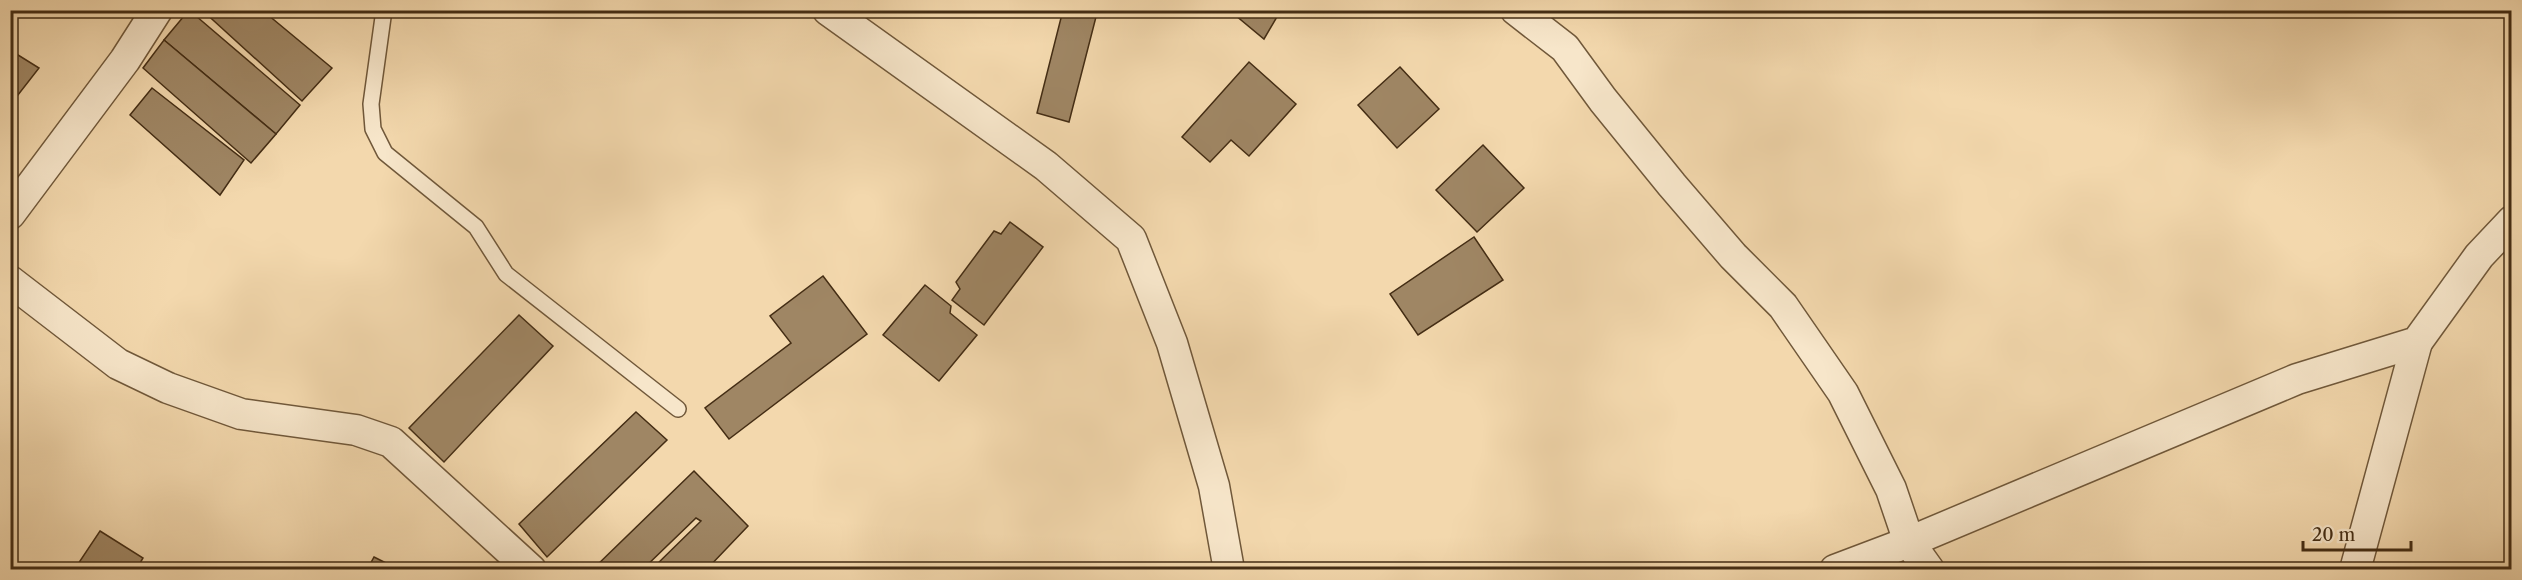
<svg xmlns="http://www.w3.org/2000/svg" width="2522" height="580" viewBox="0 0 2522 580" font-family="'Libre Caslon Text',serif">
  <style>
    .building { fill: #9f8664; stroke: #442d14; stroke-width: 1.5 }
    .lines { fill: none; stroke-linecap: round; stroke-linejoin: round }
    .service-casing { stroke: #70583a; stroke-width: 18 }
    .minor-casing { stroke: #70583a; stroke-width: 33 }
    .service { stroke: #f7e6ca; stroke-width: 15 }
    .minor { stroke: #f7e6ca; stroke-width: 30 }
  </style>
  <rect width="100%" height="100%" fill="#f3d8ad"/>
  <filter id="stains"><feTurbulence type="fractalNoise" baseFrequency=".00333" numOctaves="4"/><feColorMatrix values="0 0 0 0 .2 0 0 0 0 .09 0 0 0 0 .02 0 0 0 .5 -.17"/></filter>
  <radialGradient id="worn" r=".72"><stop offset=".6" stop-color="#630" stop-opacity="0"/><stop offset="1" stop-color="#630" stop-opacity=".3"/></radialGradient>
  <g class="building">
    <path d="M189 10 300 105 276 134 164 40Z"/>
    <path d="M202 10H262L332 68 302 101Z"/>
    <path d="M1063 10H1087L1097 13 1069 122 1037 113Z"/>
    <path d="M1229 10H1281L1264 39Z"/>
    <path d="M164 40 276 134 251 163 143 68Z"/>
    <path d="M10 50 39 68 14 100 10 98Z"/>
    <path d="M1249 62 1296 104 1249 156 1231 140 1210 162 1182 137Z"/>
    <path d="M1400 67 1439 109 1397 148 1358 105Z"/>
    <path d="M152 88 244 160 220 195 130 115Z"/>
    <path d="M1483 145 1524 188 1477 232 1436 190Z"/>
    <path d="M1010 222 1043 247 984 325 952 300 960 289 956 282 994 231 1001 234Z"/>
    <path d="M1474 237 1503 280 1418 335 1390 294Z"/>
    <path d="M823 276 867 334 729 439 705 408 791 343 770 316Z"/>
    <path d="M925 285 951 306 950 313 977 335 939 381 883 335Z"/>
    <path d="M519 315 553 346 444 462 409 428Z"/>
    <path d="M636 412 667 440 547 557 519 524Z"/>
    <path d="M694 471 748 526 706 570H651L701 521 696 518 642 570H592Z"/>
    <path d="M100 531 143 558 136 570H74Z"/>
    <path d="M374 557 400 570H367Z"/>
  </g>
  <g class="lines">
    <g class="service-casing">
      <path id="service" d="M384 10 371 104 373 129 385 153 476 227 506 274 678 409"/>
    </g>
    <g class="minor-casing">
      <g id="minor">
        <path d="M828 10 1046 166 1131 239 1172 343 1214 486 1229 570"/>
        <path d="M1516 10 1565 48 1603 100 1672 185 1733 256 1783 306 1843 393 1891 489 1909 542 1929 570"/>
        <path d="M10 214 125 60 157 10"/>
        <path d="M10 281 118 364 168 388 241 414 356 430 391 442 531 570"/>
        <path d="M1835 570 1909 542 2297 379 2417 342 2479 256 2512 221"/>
        <path d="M2355 570 2417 342"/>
      </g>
    </g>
    <use href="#service" class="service"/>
    <use href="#minor" class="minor"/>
  </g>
  <rect width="2522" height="580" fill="none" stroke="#f3d8ad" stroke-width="36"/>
  <rect x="12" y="12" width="2498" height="556" fill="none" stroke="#442d14" stroke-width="3"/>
  <rect x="18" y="18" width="2486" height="544" fill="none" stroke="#442d14" stroke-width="1.5"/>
  <path d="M2303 541v9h108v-9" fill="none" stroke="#442d14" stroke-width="3"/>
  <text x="2312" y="541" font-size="18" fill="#442d14" stroke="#f7e6ca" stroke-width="4.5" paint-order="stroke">20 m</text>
  <rect width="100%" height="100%" filter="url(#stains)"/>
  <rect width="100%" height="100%" fill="url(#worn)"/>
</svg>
